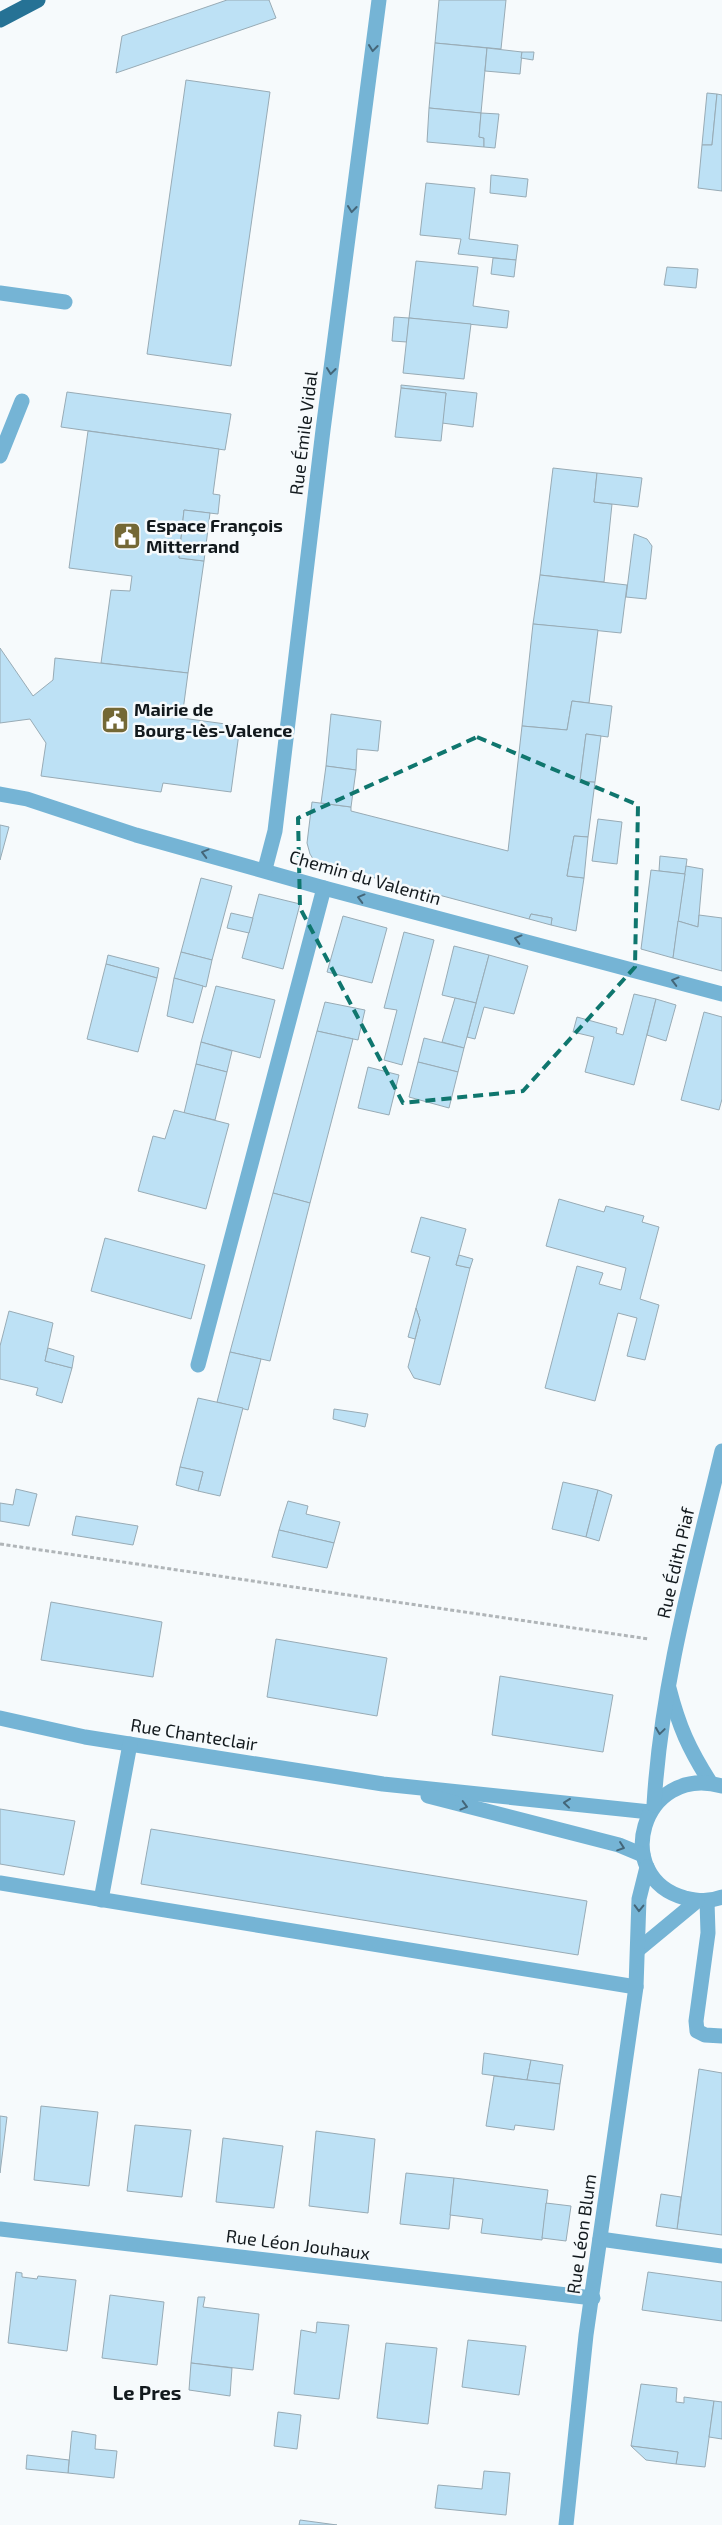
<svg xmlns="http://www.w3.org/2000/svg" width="722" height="2525" viewBox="0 0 722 2525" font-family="'Exo 2',sans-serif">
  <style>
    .building { fill: #bde1f5; stroke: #98abb5 }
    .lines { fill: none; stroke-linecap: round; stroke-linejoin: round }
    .path { stroke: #b0b5b8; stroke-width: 3; stroke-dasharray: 4 2.5; stroke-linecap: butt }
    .minor { stroke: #75b4d5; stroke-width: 15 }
    .major { stroke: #267295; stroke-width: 15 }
    .oneway { stroke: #446679 }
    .marked { fill: none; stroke: #0f766e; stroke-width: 4; stroke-dasharray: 10 6; stroke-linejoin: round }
    .labels { text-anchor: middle; stroke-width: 5; stroke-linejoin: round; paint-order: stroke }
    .street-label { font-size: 18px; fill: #12191d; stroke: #f6fafc }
    .poi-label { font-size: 18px; font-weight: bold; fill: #12191d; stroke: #f6fafc; text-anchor: start }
    .quarter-label { font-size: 20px; font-weight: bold; fill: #12191d; stroke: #f6fafc }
  </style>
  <rect width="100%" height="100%" fill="#f6fafc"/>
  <g class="building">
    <path d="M227 0H269L276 18 116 73 122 36Z"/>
    <path d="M439 0H506L501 49 435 43Z"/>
    <path d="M435 43 487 48 481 113 429 108Z"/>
    <path d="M487 48 522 52 520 74 485 71Z"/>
    <path d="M522 52H534L533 60 521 58Z"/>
    <path d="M186 80 270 92 231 366 147 354Z"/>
    <path d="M707 93 717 94 712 145H702Z"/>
    <path d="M717 94 722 95V191L698 188 702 145H712Z"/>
    <path d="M429 108 481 113 479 137 484 138V147L427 142Z"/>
    <path d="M481 113 499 114 495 148 484 147V138L479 137Z"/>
    <path d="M491 175 528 179 526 197 490 193Z"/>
    <path d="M426 183 475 188 469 239 518 245 516 260 458 254 461 239 420 235Z"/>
    <path d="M493 258 516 260 514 277 491 274Z"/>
    <path d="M416 261 478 267 473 306 509 311 507 328 409 318Z"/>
    <path d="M667 267 698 269 696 288 664 285Z"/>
    <path d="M394 317 409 318 407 342 392 341Z"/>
    <path d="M409 318 471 324 464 379 403 373Z"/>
    <path d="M401 385 477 393 473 427 442 423 446 393 401 388Z"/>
    <path d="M401 388 446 393 441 441 395 437Z"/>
    <path d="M67 392 231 414 225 450 61 427Z"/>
    <path d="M88 431 219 449 213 494 220 495 218 514 184 510 179 558 204 561 188 673 101 663 111 590 130 591 132 576 69 568Z"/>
    <path d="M553 468 597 473 594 502 612 504 604 582 540 575Z"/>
    <path d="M597 473 642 478 638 507 594 502Z"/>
    <path d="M184 510 210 513 204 561 179 558Z"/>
    <path d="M634 534 647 539 652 546 646 599 626 597Z"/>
    <path d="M540 575 627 585 621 633 533 624Z"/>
    <path d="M533 624 598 630 589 703 572 701 567 730 522 726Z"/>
    <path d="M0 648 33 696 53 680 55 658 188 673 182 718 240 726 231 792 163 783 161 792 41 776 46 743 30 719 0 723Z"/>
    <path d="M572 701 612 706 608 737 586 734 580 781 595 782 588 837 574 836 567 876 584 878 576 931 551 925 552 918 531 914 529 919 315 862 310 854 307 843 312 802 351 807V811L508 851 522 726 567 730Z"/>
    <path d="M331 714 381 721 378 751 357 749 356 770 326 766Z"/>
    <path d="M586 734 601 736 595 782 580 781Z"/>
    <path d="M326 766 356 770 351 807 321 803Z"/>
    <path d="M598 819 622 822 617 864 592 861Z"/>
    <path d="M0 825 9 827 0 860Z"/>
    <path d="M574 836 588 837 584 878 567 876Z"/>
    <path d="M660 856 687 859 685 874 659 871Z"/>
    <path d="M686 866 703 869 698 927 678 921Z"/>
    <path d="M651 870 685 874 673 958 641 949Z"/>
    <path d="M201 878 232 886 212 960 181 952Z"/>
    <path d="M259 894 300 904 283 969 242 958Z"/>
    <path d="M231 913 253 918 249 933 227 928Z"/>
    <path d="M531 914 552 918 551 925 529 919Z"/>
    <path d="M699 915 722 918V971L673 958 678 921 698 927Z"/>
    <path d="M343 916 387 928 372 983 327 972Z"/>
    <path d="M404 932 434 940 402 1065 384 1060 397 1010 384 1008Z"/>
    <path d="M454 946 489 955 476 1003 442 995Z"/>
    <path d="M181 952 212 960 206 987 174 978Z"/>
    <path d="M108 955 159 968 157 978 106 964Z"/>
    <path d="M489 955 528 966 514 1014 484 1007 475 1039 467 1037Z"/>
    <path d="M106 964 157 978 138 1052 87 1039Z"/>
    <path d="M174 978 203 986 193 1023 167 1016Z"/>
    <path d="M216 986 275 1000 260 1058 201 1042Z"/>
    <path d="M634 994 656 999 634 1085 585 1072 594 1037 573 1032 577 1017 617 1028 616 1033 623 1035Z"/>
    <path d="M455 998 476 1003 464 1048 442 1042Z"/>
    <path d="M656 999 676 1005 666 1041 647 1035Z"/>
    <path d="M325 1002 365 1010 358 1040 317 1031Z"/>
    <path d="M704 1012 722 1017V1099L719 1110 681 1100Z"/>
    <path d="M317 1031 353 1039 310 1203 273 1193Z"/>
    <path d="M424 1038 464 1048 458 1072 418 1062Z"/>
    <path d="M201 1042 232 1051 227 1072 196 1064Z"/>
    <path d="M418 1062 458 1072 449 1108 409 1097Z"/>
    <path d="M196 1064 227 1072 215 1120 184 1113Z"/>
    <path d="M368 1067 399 1075 389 1115 358 1108Z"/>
    <path d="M174 1110 229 1124 206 1209 138 1191 153 1136 165 1139Z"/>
    <path d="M273 1193 310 1203 270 1361 230 1352Z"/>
    <path d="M559 1199 604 1212 606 1206 644 1216 642 1222 659 1227 640 1299 659 1305 645 1360 627 1356 637 1318 618 1313 595 1401 545 1388 577 1266 603 1273 599 1284 621 1290 626 1268 546 1246Z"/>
    <path d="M421 1217 466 1229 456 1265 470 1268 440 1385 414 1378 408 1367 420 1320 416 1308 430 1257 411 1252Z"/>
    <path d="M105 1238 205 1265 191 1319 91 1291Z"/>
    <path d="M459 1255 473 1259 470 1268 456 1265Z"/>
    <path d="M416 1308 420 1320 415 1339 408 1337Z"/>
    <path d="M9 1311 53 1323 45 1361 72 1368 62 1403 36 1395 38 1388 0 1379V1346Z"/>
    <path d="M48 1348 74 1356 72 1368 45 1361Z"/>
    <path d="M230 1352 261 1359 248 1410 217 1402Z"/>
    <path d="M198 1398 243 1408 220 1496 198 1491 203 1472 180 1467Z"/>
    <path d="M334 1409 368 1414 365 1427 333 1419Z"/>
    <path d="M180 1467 203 1472 198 1491 176 1485Z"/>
    <path d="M563 1482 598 1490 586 1537 552 1529Z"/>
    <path d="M16 1489 37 1494 29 1526 0 1521V1503L13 1505Z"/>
    <path d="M598 1490 612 1495 599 1541 586 1537Z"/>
    <path d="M288 1501 308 1506 306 1514 340 1522 334 1543 279 1530Z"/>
    <path d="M76 1516 138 1526 133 1545 72 1535Z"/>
    <path d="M279 1530 334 1543 327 1568 272 1557Z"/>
    <path d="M51 1602 162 1622 153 1677 41 1660Z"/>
    <path d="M276 1639 387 1658 377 1716 267 1697Z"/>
    <path d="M500 1676 613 1695 603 1752 492 1735Z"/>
    <path d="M0 1809 75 1821 64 1875 0 1864Z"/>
    <path d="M151 1829 587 1901 578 1955 141 1884Z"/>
    <path d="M484 2053 531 2060 527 2080 482 2074Z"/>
    <path d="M531 2060 563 2065 560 2084 527 2080Z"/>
    <path d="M699 2069 722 2073V2235L677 2229Z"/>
    <path d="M494 2076 560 2084 554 2130 515 2125 514 2130 486 2126Z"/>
    <path d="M41 2106 98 2112 89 2186 34 2180Z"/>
    <path d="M0 2116 7 2117 0 2173Z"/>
    <path d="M135 2125 191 2130 182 2197 127 2191Z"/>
    <path d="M316 2131 375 2139 368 2213 309 2206Z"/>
    <path d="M223 2138 283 2146 274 2208 216 2202Z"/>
    <path d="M406 2173 454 2178 449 2229 400 2224Z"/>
    <path d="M454 2178 548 2190 542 2240 481 2233 483 2219 450 2215Z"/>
    <path d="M661 2194 681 2197 677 2229 656 2226Z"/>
    <path d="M546 2203 571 2206 566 2241 542 2238Z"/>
    <path d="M16 2272 22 2273V2277L37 2279 38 2276 76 2280 67 2351 8 2343Z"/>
    <path d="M648 2272 722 2282V2321L642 2310Z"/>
    <path d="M110 2295 164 2302 157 2365 102 2358Z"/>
    <path d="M198 2297H205L203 2307 259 2314 253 2370 191 2363Z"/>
    <path d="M317 2322 349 2325 339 2399 294 2394 301 2330 316 2333Z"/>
    <path d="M468 2340 526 2346 519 2395 462 2387Z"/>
    <path d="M386 2343 437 2348 428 2424 377 2418Z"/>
    <path d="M191 2363 232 2368 230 2396 189 2390Z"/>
    <path d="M641 2384 677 2388 676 2402 684 2403V2397L714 2401 705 2467 676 2464 678 2452 631 2446Z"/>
    <path d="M714 2401 722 2402V2439L709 2437Z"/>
    <path d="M278 2412 301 2415 297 2449 274 2446Z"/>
    <path d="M72 2431 96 2435 95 2449 117 2451 114 2478 68 2473Z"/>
    <path d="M631 2446 678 2452 676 2464 646 2460Z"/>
    <path d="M27 2455 69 2460 68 2473 26 2469Z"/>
    <path d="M484 2471 510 2473 506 2515 435 2508 438 2485 482 2489Z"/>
    <path d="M300 2520 337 2525H299Z"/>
  </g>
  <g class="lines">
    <path class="path" d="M0 1544 649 1639"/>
    <g class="minor">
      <path d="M0 293 65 302"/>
      <path d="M0 456 22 401"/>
      <path d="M0 794 27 799 136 835 324 888 722 994"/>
      <path d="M265 869 275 831 323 430 379 0"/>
      <path d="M198 1365 324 888"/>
      <path d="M669 1688C679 1727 689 1749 710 1782"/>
      <path d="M0 1718 85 1737 383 1784 650 1812"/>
      <path d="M722 1786C641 1763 610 1878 685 1898 698 1901 709 1902 722 1897"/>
      <path d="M428 1796 619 1845 643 1855"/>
      <path d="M654 1805C661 1684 694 1568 722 1451"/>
      <path d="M0 1883 636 1987"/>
      <path d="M101 1900 130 1744"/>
      <path d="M707 1901 708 1933 696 2021 697 2031 705 2035 722 2036"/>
      <path d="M639 1949 697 1901"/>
      <path d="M0 2229 593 2298"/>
      <path d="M600 2239 722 2256"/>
      <path d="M566 2525 586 2335 636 1987 639 1899 647 1867"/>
    </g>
    <path class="major" d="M0 20 38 0"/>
  </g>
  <defs><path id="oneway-chevron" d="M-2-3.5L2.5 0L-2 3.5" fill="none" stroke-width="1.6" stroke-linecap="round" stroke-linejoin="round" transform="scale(1.25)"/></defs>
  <g class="oneway">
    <use href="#oneway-chevron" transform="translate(373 48) rotate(97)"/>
    <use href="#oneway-chevron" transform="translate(352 209) rotate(97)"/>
    <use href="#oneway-chevron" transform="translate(331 371) rotate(97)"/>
    <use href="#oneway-chevron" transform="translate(205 853) rotate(-165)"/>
    <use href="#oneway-chevron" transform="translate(361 898) rotate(-165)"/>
    <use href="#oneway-chevron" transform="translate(518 939) rotate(-165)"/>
    <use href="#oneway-chevron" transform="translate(675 981) rotate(-165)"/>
    <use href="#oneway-chevron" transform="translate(660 1731) rotate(98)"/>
    <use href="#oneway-chevron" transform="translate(567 1803) rotate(-174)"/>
    <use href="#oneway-chevron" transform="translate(464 1806) rotate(15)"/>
    <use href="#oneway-chevron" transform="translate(621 1847) rotate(19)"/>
    <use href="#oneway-chevron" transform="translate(639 1908) rotate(91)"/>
  </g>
  <path class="marked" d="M477 737 638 805 635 967 523 1091 403 1103 300 908 298 818Z"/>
  <defs>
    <g id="civic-square" transform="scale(1.4375)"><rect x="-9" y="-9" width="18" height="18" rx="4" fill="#746835" stroke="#f6fafc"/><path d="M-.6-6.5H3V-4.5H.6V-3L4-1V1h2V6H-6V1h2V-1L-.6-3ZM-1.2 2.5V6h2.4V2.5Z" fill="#fff"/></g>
  </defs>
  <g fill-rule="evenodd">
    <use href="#civic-square" x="127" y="536"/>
    <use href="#civic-square" x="115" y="720"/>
  </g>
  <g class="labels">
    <g class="street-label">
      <text transform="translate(304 433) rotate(-83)" y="6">Rue Émile Vidal</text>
      <text transform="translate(365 878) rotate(16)" y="6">Chemin du Valentin</text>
      <text transform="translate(676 1563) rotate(-77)" y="6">Rue Édith Piaf</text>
      <text transform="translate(194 1735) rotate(9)" y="6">Rue Chanteclair</text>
      <text transform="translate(582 2234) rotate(-82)" y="6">Rue Léon Blum</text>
      <text transform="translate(298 2245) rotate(7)" y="6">Rue Léon Jouhaux</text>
    </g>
    <g class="poi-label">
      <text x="146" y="532">Espace François<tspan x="146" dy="21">Mitterrand</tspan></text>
      <text x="134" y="716">Mairie de<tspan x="134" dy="21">Bourg-lès-Valence</tspan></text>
    </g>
    <g class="quarter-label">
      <text x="147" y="2400">Le Pres</text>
    </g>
  </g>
</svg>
